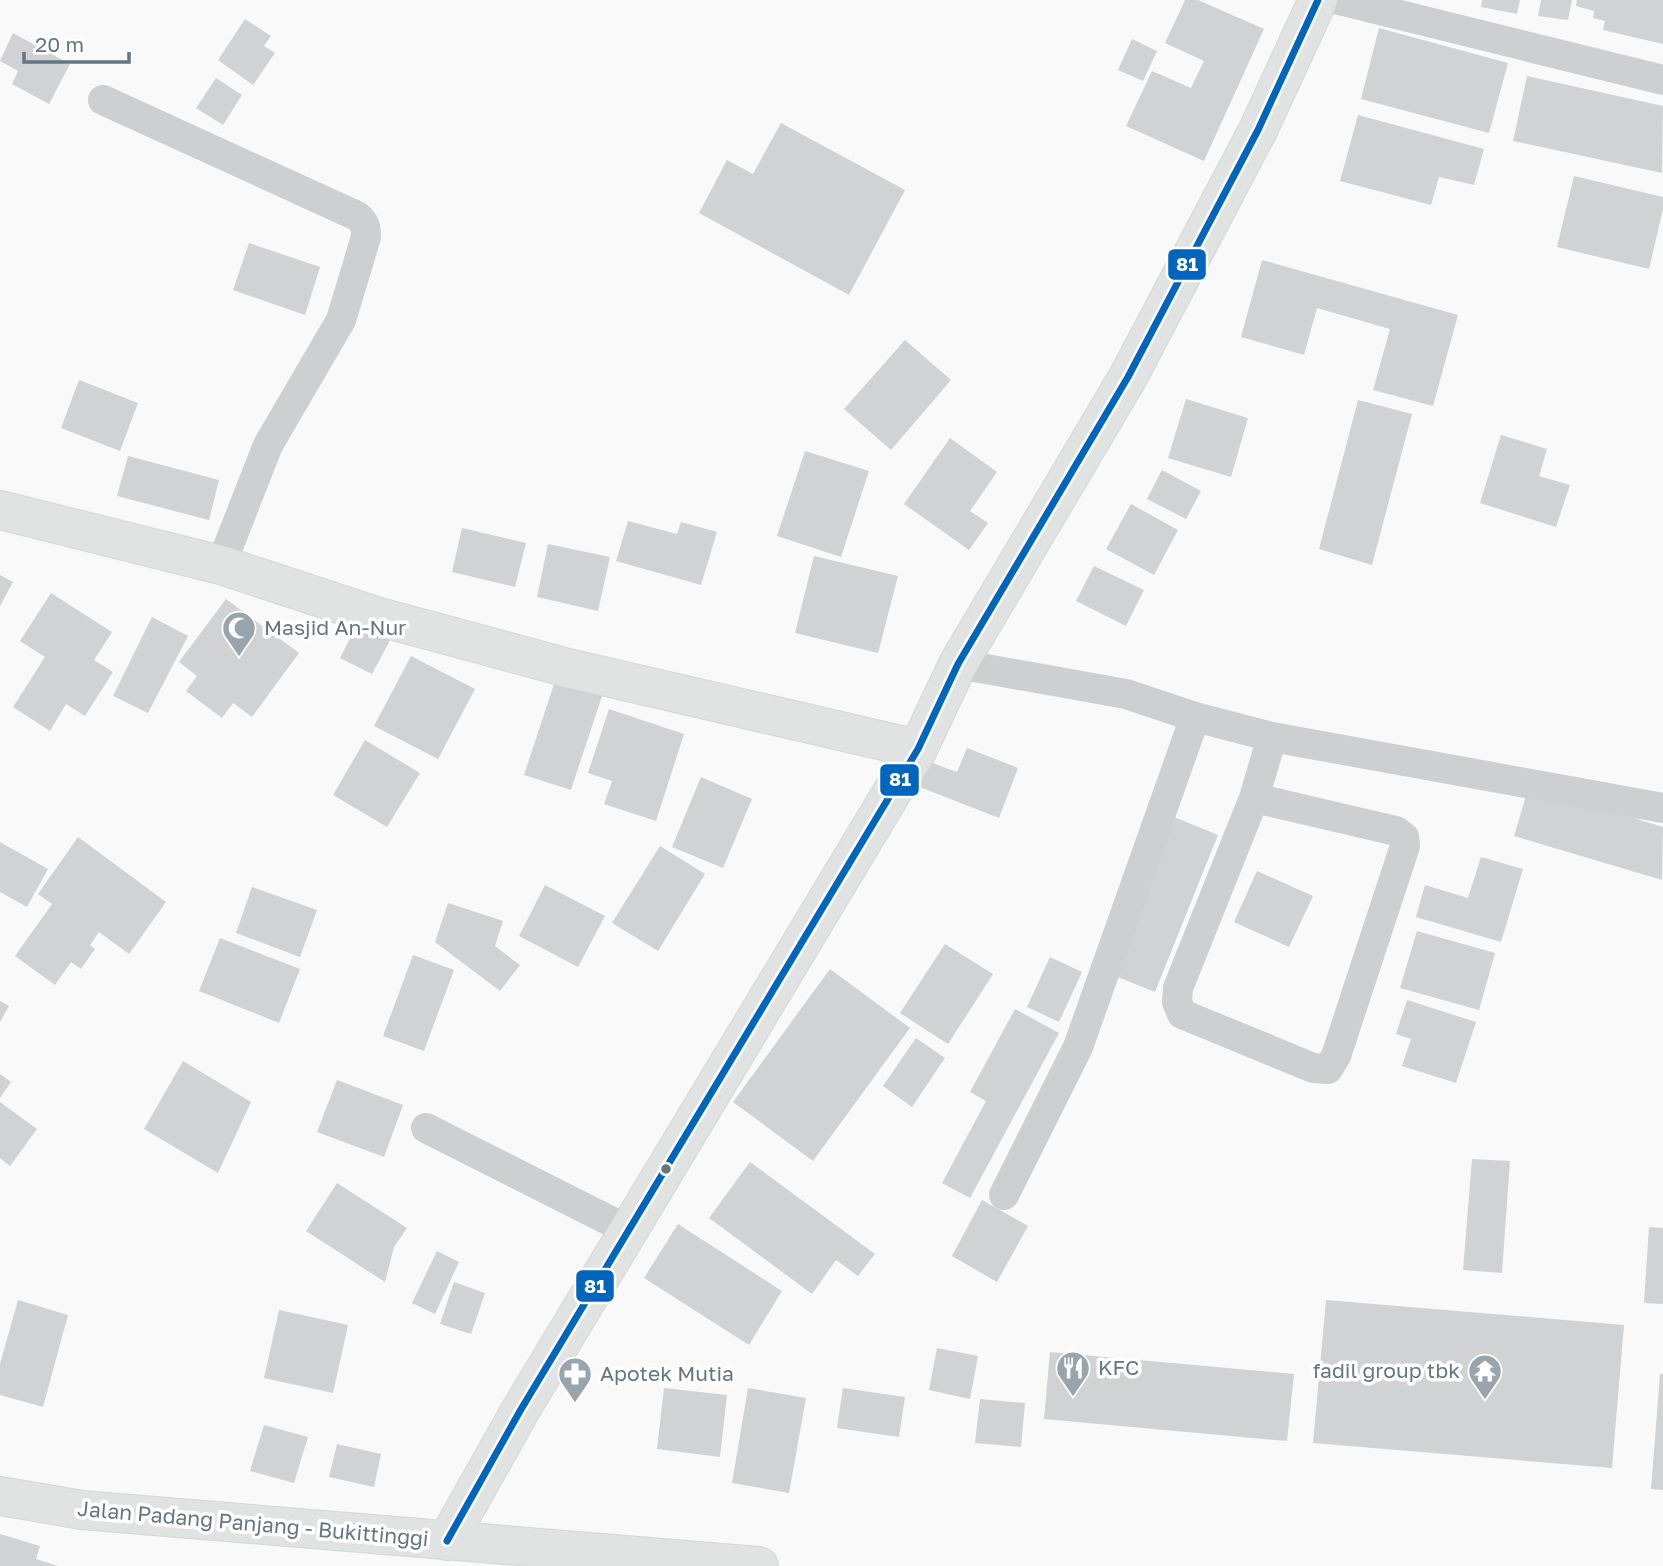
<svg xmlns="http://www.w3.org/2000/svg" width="1663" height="1566" viewBox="0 0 1663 1566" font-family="'Golos Text',sans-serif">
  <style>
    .building { fill: #d0d2d3 }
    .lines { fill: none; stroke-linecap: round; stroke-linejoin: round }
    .secondary-casing { stroke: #d5d6d7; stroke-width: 40 }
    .highway-casing { stroke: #d5d6d6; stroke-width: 40 }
    .street { stroke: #cecfd0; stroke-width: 30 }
    .secondary { stroke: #e1e2e2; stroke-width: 38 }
    .highway { stroke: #e1e2e2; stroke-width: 38 }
    .bus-1-casing { stroke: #fff; stroke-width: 12 }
    .bus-1 { stroke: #0065bd; stroke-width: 7 }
    .bus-dot { fill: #657683; stroke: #fff; stroke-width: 2.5 }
    .labels { text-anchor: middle; stroke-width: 7; stroke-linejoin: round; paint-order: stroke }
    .poi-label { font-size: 21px; fill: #657683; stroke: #fff; text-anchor: start }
    .street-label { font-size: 21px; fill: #657683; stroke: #fff }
    .line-badge { stroke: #fff; stroke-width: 2.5 }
    .badge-label { font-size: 19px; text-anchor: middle; font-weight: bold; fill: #fff }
  </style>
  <rect width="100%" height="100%" fill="#f9f9f9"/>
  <g class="building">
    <path d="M1185 0H1198L1264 29 1204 161 1126 126 1152 71 1191 88 1204 61 1165 43Z"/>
    <path d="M1482 0H1520L1517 14 1481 7Z"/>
    <path d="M1541 0H1572L1568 20 1538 16Z"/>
    <path d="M1577 0H1663V44L1603 30 1605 21 1593 18 1594 11 1576 6Z"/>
    <path d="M245 19 271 36 264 46 275 53 253 85 218 60Z"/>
    <path d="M1379 28 1508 63 1489 133 1361 99Z"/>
    <path d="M13 33 70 64 49 104 12 84 18 71 0 61Z"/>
    <path d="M1132 39 1157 51 1143 81 1118 70Z"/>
    <path d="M1527 76 1663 106 1662 173 1513 141Z"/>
    <path d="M216 78 242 95 223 125 196 108Z"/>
    <path d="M1358 115 1484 149 1474 185 1439 177 1431 205 1340 181Z"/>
    <path d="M781 123 905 190 849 295 699 213 727 160 753 174Z"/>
    <path d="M1574 176 1663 197V209L1649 269 1557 247Z"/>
    <path d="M249 243 320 267 305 315 233 290Z"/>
    <path d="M1262 260 1458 315 1433 406 1373 390 1390 329 1317 308 1304 355 1241 337Z"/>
    <path d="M905 340 951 380 891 450 844 409Z"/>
    <path d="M79 380 138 403 120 451 61 428Z"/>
    <path d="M1186 399 1248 418 1231 477 1168 458Z"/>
    <path d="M1358 400 1412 414 1372 565 1319 549Z"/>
    <path d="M1501 435 1547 449 1539 476 1570 485 1556 527 1480 503Z"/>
    <path d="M950 438 997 472 970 511 988 523 969 550 904 504Z"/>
    <path d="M805 451 869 471 841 557 777 536Z"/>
    <path d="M128 456 219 480 209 520 117 496Z"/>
    <path d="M1162 470 1201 491 1186 519 1147 499Z"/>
    <path d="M1131 504 1178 530 1154 575 1106 549Z"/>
    <path d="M628 521 677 534 681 522 717 532 701 585 616 561Z"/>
    <path d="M462 528 526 543 515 587 452 572Z"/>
    <path d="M548 544 610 557 598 611 537 597Z"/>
    <path d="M814 556 898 576 878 653 795 633Z"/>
    <path d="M1094 566 1144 590 1126 626 1076 601Z"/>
    <path d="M0 575 13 582 0 606Z"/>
    <path d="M51 593 112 632 94 660 113 672 85 716 66 704 50 731 13 707 45 657 20 641Z"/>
    <path d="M226 599 299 653 252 717 233 703 222 718 186 691 197 676 179 662Z"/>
    <path d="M363 613 395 631 372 674 340 658Z"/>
    <path d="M152 617 188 636 148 713 113 696Z"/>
    <path d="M411 656 475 689 438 759 374 726Z"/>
    <path d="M558 672 605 687 571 790 524 775Z"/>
    <path d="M609 709 684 734 656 821 604 804 612 781 588 773Z"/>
    <path d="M365 740 420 773 387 827 333 795Z"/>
    <path d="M967 748 1018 768 999 818 917 786 927 761 957 772Z"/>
    <path d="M701 777 752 799 723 868 672 847Z"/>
    <path d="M1529 786 1663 827 1662 880 1514 836Z"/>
    <path d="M1174 817 1218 835 1155 992 1110 974Z"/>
    <path d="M78 837 166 902 129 954 99 932 90 945 95 949 81 969 71 962 55 985 15 956 52 904 38 894Z"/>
    <path d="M0 842 48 869 27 907 0 892Z"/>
    <path d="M660 846 705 874 658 951 612 923Z"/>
    <path d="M1481 857 1523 869 1501 942 1416 917 1425 885 1468 898Z"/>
    <path d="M1257 871 1313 896 1289 947 1234 922Z"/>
    <path d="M545 885 605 916 578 967 519 936Z"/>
    <path d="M252 887 317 910 300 957 236 933Z"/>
    <path d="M448 903 503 921 495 946 520 965 500 991 435 942Z"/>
    <path d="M1417 931 1495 953 1479 1010 1400 988Z"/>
    <path d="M220 938 300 969 279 1023 199 991Z"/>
    <path d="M945 944 993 974 948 1044 900 1013Z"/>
    <path d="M413 955 454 970 424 1051 383 1036Z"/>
    <path d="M1050 957 1082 972 1059 1022 1027 1007Z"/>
    <path d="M830 969 910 1028 813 1161 733 1102Z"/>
    <path d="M1407 1000 1476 1022 1456 1083 1402 1066 1411 1039 1396 1034Z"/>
    <path d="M0 1001 9 1006 0 1022Z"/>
    <path d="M1015 1009 1059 1033 970 1198 942 1183 986 1101 970 1092Z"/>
    <path d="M916 1038 945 1058 912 1107 883 1086Z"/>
    <path d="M183 1061 251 1102 218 1173 144 1129Z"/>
    <path d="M0 1074 11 1082 0 1098Z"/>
    <path d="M337 1080 403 1105 384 1157 317 1132Z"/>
    <path d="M0 1102 37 1129 10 1166 0 1158Z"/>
    <path d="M1472 1159 1510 1161 1502 1273 1463 1270Z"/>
    <path d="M750 1162 875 1254 858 1276 836 1260 812 1294 709 1218Z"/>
    <path d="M337 1183 407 1228 394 1247 385 1282 306 1231Z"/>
    <path d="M982 1200 1028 1226 997 1282 952 1256Z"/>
    <path d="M678 1224 782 1291 749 1345 644 1278Z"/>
    <path d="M1649 1227 1663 1228V1304L1644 1303Z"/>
    <path d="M437 1251 459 1262 435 1314 412 1303Z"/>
    <path d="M454 1282 485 1293 471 1334 440 1324Z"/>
    <path d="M18 1300 68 1315 43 1407 0 1395V1364Z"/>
    <path d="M1326 1300 1624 1325 1612 1468 1313 1443Z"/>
    <path d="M279 1310 348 1325 333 1393 264 1378Z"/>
    <path d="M937 1348 978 1356 970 1399 929 1390Z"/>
    <path d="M1050 1352 1294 1374 1287 1441 1044 1419Z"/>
    <path d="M1660 1374H1663V1490L1651 1489Z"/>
    <path d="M664 1388 727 1395 720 1457 657 1449Z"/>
    <path d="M748 1388 806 1398 789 1493 732 1483Z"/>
    <path d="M843 1388 905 1397 899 1437 837 1428Z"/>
    <path d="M980 1399 1025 1403 1021 1447 975 1443Z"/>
    <path d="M264 1425 308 1437 294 1483 250 1471Z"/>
    <path d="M337 1444 381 1454 374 1487 329 1477Z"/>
    <path d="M0 1534 40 1546 36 1559 58 1566H0Z"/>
  </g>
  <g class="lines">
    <g class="secondary-casing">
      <path id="secondary" d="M0 510 221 565 376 616 568 668 918 749"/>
    </g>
    <g class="highway-casing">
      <g id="highway">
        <path d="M0 1496 82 1510 759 1566"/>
        <path d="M447 1541 520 1411 918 749 958 664 1128 377 1258 130 1318 0"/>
      </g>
    </g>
    <g class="street">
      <path d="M1339 0 1663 80"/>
      <path d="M103 100 357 216C365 222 366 228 366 237L341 320 268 445 221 565"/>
      <path d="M958 664 1126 694 1195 717 1272 737 1663 808"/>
      <path d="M1254 798 1396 831 1404 837 1405 846 1336 1056 1328 1069 1313 1068 1182 1014 1177 1002 1178 988 1254 798 1272 737"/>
      <path d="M426 1128 628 1230"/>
      <path d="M1004 1195 1078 1047 1195 717"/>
    </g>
    <use href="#secondary" class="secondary"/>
    <use href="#highway" class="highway"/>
    <g class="bus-1-casing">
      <path id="bus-1" d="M447 1541 520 1411 918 749 958 664 1128 377 1258 130 1318 0"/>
    </g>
    <use href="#bus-1" class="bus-1"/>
  </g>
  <defs>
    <g id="mosque-pin" transform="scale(1.75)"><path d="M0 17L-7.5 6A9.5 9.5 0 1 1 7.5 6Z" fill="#99a4ac" stroke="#fff"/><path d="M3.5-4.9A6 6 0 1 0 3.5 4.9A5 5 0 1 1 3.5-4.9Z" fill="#fff"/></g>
    <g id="restaurant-pin" transform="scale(1.75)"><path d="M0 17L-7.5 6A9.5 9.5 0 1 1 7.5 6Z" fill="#99a4ac" stroke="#fff"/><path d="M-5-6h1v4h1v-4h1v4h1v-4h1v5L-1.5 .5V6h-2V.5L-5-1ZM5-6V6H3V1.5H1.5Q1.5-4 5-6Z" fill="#fff"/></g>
    <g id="temple-pin" transform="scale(1.75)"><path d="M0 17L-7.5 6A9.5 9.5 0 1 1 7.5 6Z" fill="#99a4ac" stroke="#fff"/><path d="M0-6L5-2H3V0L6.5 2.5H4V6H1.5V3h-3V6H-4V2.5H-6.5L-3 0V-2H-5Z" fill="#fff"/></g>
    <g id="pharmacy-pin" transform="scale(1.75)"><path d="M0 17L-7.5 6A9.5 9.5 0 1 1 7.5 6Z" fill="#99a4ac" stroke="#fff"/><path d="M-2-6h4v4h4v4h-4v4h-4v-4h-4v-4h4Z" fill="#fff"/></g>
  </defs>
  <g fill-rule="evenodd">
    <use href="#mosque-pin" x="239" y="628"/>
    <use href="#restaurant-pin" x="1073" y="1368"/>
    <use href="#temple-pin" x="1485" y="1371"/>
    <use href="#pharmacy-pin" x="575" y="1374"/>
  </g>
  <circle class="bus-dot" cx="666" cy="1169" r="6"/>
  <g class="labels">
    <g class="poi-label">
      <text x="264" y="635">Masjid An-Nur</text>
      <text x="1098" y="1375">KFC</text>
      <text x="1460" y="1378" text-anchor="end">fadil group tbk</text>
      <text x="600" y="1381">Apotek Mutia</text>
    </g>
    <g class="street-label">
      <text transform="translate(253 1524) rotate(5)" y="7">Jalan Padang Panjang - Bukittinggi</text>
    </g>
  </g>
  <g class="line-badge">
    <rect x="1167" y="248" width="40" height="33" rx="7" fill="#0065bd"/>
    <rect x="879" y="763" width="41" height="34" rx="7" fill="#0065bd"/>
    <rect x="575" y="1269" width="40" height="34" rx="7" fill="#0065bd"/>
  </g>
  <g class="badge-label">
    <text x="1187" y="271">81</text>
    <text x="900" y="786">81</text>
    <text x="595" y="1293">81</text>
  </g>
  <path d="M24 52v10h105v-10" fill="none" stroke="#657683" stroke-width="3.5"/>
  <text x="35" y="52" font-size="21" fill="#657683" stroke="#ffffff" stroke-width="5" paint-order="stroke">20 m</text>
</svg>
